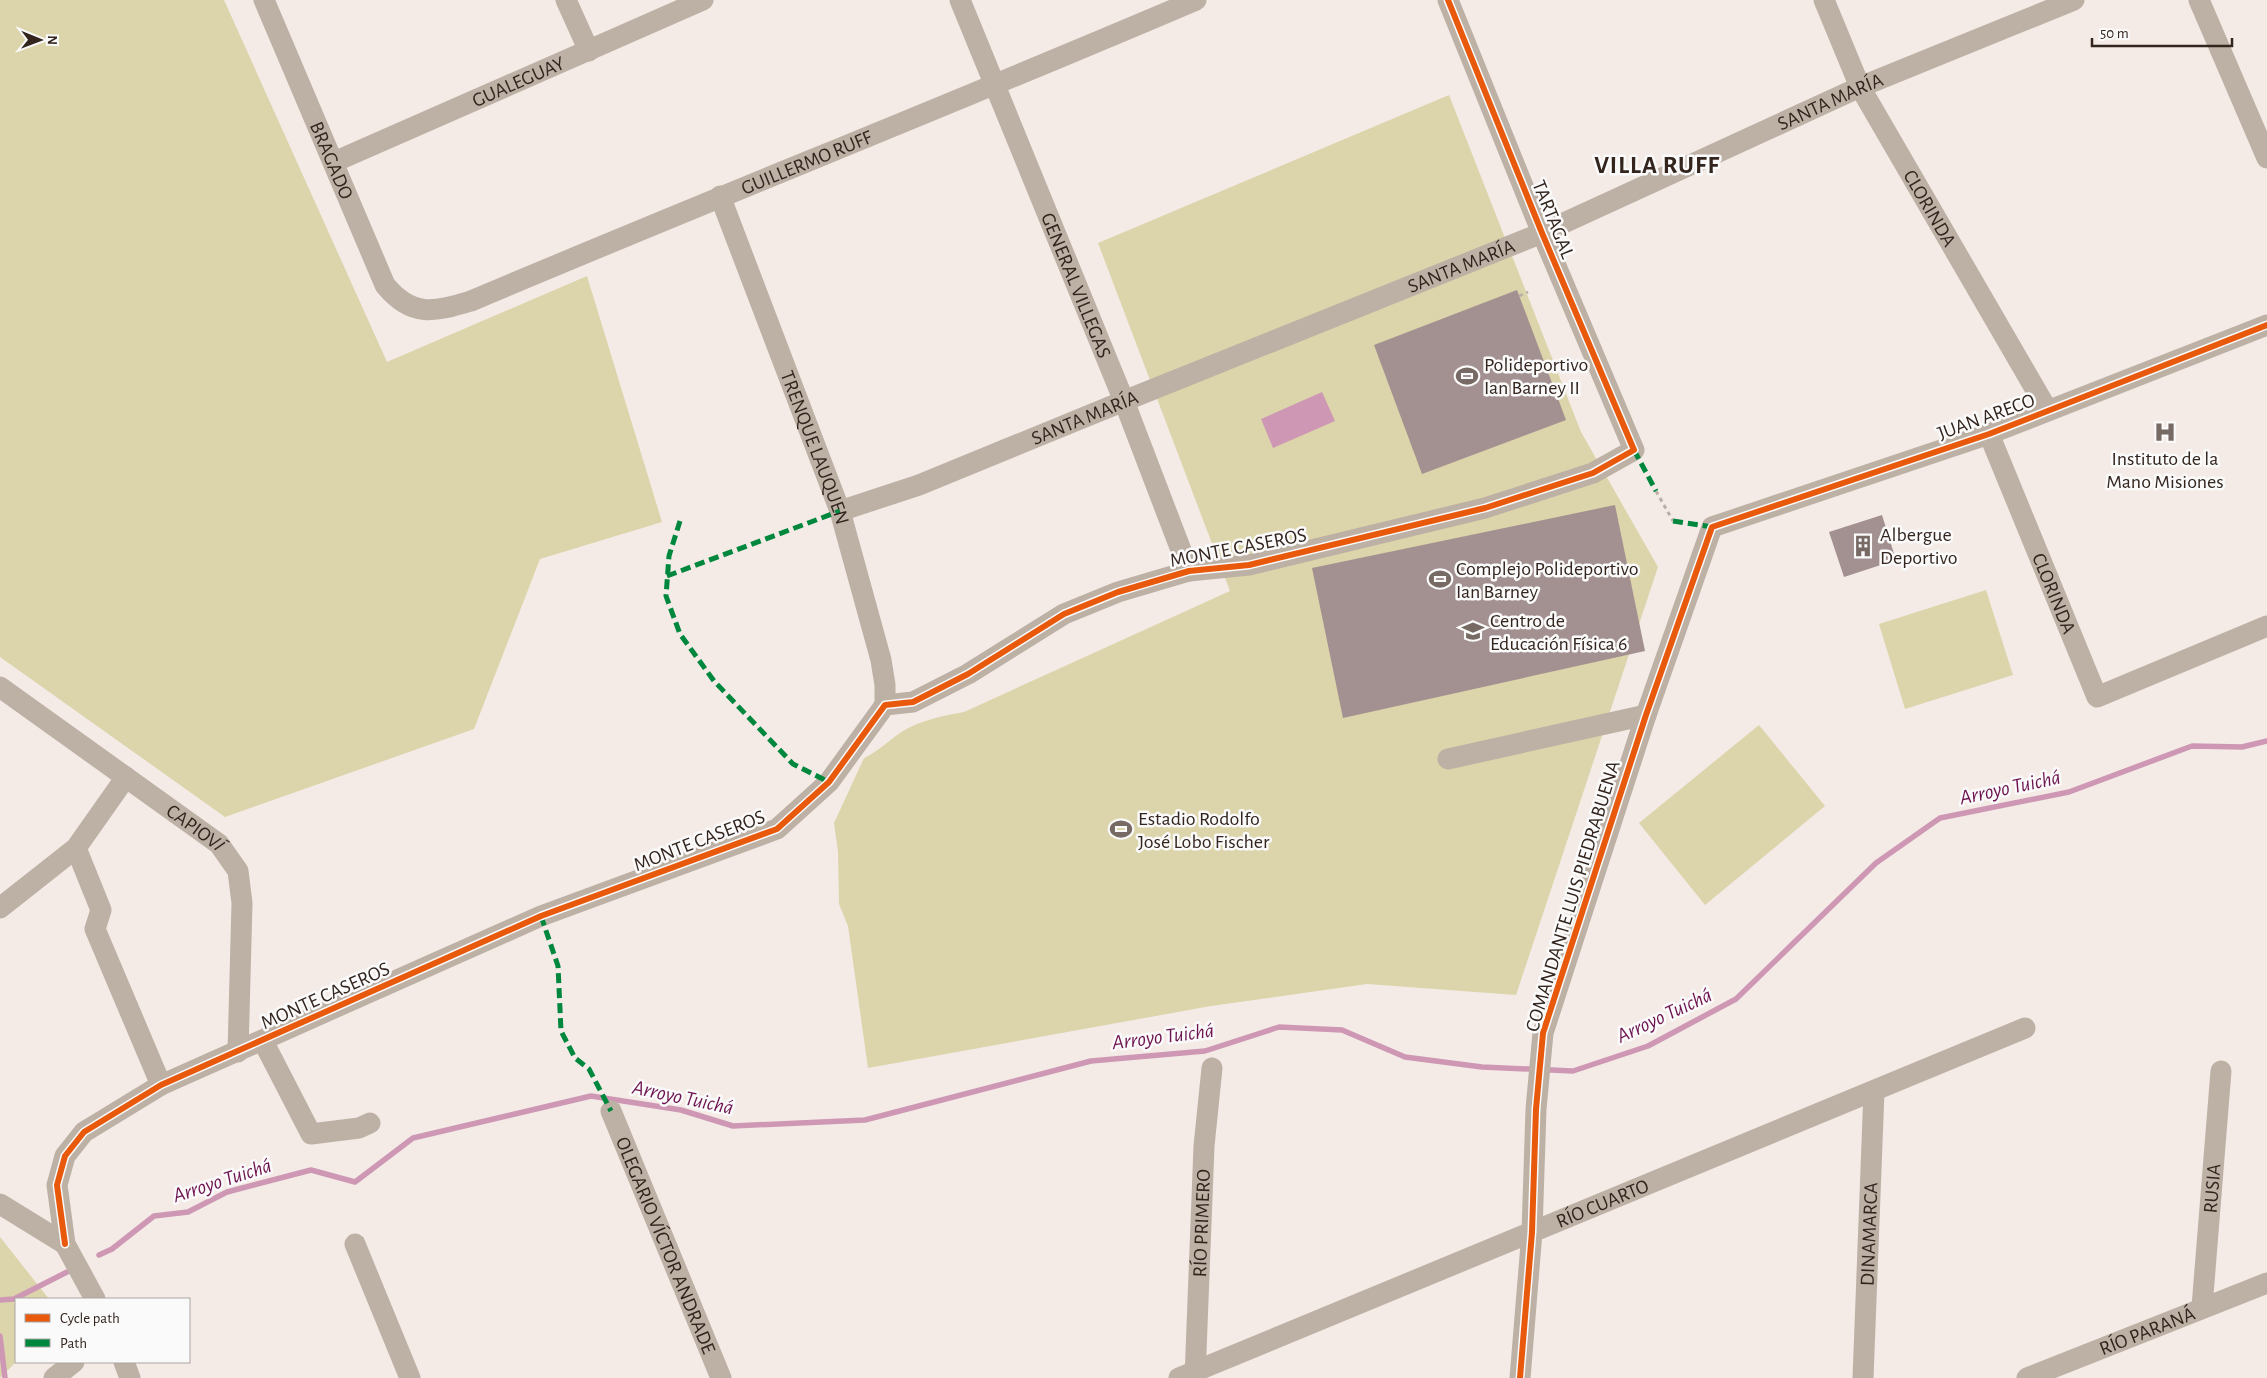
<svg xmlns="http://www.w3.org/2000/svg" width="2267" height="1378" viewBox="0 0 2267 1378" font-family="'Alegreya Sans',sans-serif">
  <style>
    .green { fill: #dcd4aa }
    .water { fill: #ce98b5 }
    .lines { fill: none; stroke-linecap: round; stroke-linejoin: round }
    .stream { stroke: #ce98b5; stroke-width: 5.5 }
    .building { fill: #a39090 }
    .path { stroke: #b8afa6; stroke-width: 3; stroke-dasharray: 4 4; stroke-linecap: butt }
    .minor { stroke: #bdb1a5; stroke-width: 21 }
    .quiet { stroke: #00873e; stroke-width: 5; stroke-dasharray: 10 5; stroke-linecap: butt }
    .cycleway-casing { stroke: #fafafa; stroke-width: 9 }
    .cycleway { stroke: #e8590c; stroke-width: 6 }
    .labels { text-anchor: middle; stroke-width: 5; stroke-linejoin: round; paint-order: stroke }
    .street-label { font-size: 20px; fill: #33251e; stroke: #fafafa }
    .poi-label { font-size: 20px; fill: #33251e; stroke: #fafafa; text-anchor: start }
    .water-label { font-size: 21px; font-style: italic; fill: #6d1450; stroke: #fafafa }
    .district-label { font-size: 25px; font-weight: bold; letter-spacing: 1px; fill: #33251e; stroke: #fafafa }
  </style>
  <rect width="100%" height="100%" fill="#f4ebe7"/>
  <g class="green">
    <path d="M0 0H224L387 362 587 276 662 522 540 559 474 729 225 817 0 657Z"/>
    <path d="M1449 95 1581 432 1658 567 1516 995 1367 984 1211 1006 868 1068 848 926 839 904 838 852 834 823 864 758C879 751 889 740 903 731 921 720 943 716 964 712L1230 591 1098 243Z"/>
    <path d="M1986 590 2013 675 1905 709 1879 624Z"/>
    <path d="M1759 725 1825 806 1705 905 1639 823Z"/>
    <path d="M0 1237 49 1299H16V1362L0 1378Z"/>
  </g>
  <path class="water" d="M1322 392 1335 421 1273 448 1261 419Z"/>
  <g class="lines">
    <g class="stream">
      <path d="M99 1255 112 1249 154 1216 188 1212 227 1192 311 1170 355 1182 413 1138 591 1096 681 1110 733 1126 865 1120 1091 1061 1205 1051 1279 1027 1342 1030 1405 1057 1482 1067 1573 1071 1648 1046 1736 999 1876 863 1940 818 2069 792 2192 746 2242 747 2267 741"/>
      <path d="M0 1300 14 1299 67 1272"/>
      <path d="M0 1336 5 1378"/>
    </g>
  </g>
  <g class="building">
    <path d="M1517 290 1566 420 1422 474 1374 345Z"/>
    <path d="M1615 505 1645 651 1343 718 1312 568Z"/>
    <path d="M1882 515 1896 560 1844 577 1829 532Z"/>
  </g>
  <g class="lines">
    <g class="path">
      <path d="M1519 296 1528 292"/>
      <path d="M1656 491 1673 521"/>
    </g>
    <g class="minor">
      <path id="s1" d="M264 0 385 285C412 318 434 312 471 301 712 199 955 103 1196 0"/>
      <path d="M566 0 589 51"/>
      <path id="s2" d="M960 0 1124 401 1189 571"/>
      <path id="s3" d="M1824 0 1860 87 2048 411"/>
      <path d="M2199 0 2267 158"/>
      <path id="s4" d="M334 162 703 0"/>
      <path id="s5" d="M720 196 840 511 881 660 885 685V705"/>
      <path id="s6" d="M1989 434 2097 697 2267 626"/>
      <path id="s7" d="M840 511 919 485 1124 401 1542 233 1860 87 2074 0"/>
      <path id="s8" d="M0 687 219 844 238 871 242 903 238 1052"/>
      <path d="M1448 759 1646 715"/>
      <path d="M76 848 101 910 95 929 161 1085"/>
      <path d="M0 908 76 848 126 777"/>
      <path d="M263 1041 311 1134 359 1128 370 1123"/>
      <path id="s9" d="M611 1111 721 1378"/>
      <path d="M0 1204 65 1244 95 1299"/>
      <path d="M65 1244 57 1185 65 1156 84 1132 161 1085 541 916 777 829 829 782 885 705 913 702 968 674 1064 614 1118 592 1189 571 1249 565 1485 508 1593 473 1634 450 1542 233 1448 0"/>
      <path d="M355 1244 410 1378"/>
      <path id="s10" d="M2202 1307 2221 1071"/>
      <path d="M124 1362 130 1378"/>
      <path d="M54 1378 74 1362"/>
      <path id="s11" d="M1179 1378 2025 1028"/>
      <path id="s12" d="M1195 1378 1204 1146 1212 1068"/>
      <path d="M1520 1378 1532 1232 1536 1109 1543 1033 1646 715 1712 527 1989 434 2267 325"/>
      <path id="s13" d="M1863 1378 1874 1091"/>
      <path id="s14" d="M2027 1378 2267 1283"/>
    </g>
    <g class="quiet">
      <path d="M1634 450 1656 491"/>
      <path d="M680 521 669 556 666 596 680 634 714 681 793 764 829 782"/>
      <path d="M1673 521 1712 527"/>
      <path d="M667 576 840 511"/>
      <path d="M541 916 558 966 561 1031 575 1058 589 1069 611 1111"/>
    </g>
    <g class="cycleway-casing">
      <g id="cycleway">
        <path d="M65 1244 57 1185 65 1156 84 1132 161 1085 541 916 777 829 829 782 885 705 913 702 968 674 1064 614 1118 592 1189 571 1249 565 1485 508 1593 473 1634 450 1542 233 1448 0"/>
        <path d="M1520 1378 1532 1232 1536 1109 1543 1033 1646 715 1712 527 1989 434 2267 325"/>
      </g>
    </g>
    <use href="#cycleway" class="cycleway"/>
  </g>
  <defs>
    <g id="stadium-bare" transform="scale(1.725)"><path d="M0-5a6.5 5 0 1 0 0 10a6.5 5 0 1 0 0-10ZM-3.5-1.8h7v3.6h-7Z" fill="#776a64" stroke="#fafafa" stroke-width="2.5" paint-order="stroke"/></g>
    <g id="hospital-bare" transform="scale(1.725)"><path d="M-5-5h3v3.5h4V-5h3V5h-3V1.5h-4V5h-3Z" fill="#776a64" stroke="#fafafa" stroke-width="2.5" paint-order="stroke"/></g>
    <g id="building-bare" transform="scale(1.725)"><path d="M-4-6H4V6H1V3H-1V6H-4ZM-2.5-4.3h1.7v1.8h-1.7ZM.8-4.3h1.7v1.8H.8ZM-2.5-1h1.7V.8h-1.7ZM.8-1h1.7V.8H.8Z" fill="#776a64" stroke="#fafafa" stroke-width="2.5" paint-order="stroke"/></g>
    <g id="school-bare" transform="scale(1.725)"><path d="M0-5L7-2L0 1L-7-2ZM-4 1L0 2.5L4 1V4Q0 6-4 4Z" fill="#776a64" stroke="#fafafa" stroke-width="2.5" paint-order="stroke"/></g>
  </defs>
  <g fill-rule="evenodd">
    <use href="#stadium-bare" x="1467" y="376"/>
    <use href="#hospital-bare" x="2165" y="432"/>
    <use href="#building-bare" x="1863" y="546"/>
    <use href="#stadium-bare" x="1440" y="579"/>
    <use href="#school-bare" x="1473" y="631"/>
    <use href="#stadium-bare" x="1121" y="829"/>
  </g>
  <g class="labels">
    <g class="street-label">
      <text dy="7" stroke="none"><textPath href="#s4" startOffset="201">GUALEGUAY</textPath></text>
      <text dy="7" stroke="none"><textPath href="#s7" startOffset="1072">SANTA MARÍA</textPath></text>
      <text dy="7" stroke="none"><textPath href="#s1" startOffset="174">BRAGADO</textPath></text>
      <text dy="7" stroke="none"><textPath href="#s1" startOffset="768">GUILLERMO RUFF</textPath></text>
      <text dy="7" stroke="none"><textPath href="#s3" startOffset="234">CLORINDA</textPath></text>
      <text transform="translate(1554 219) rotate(68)" y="7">TARTAGAL</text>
      <text dy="7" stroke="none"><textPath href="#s7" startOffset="668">SANTA MARÍA</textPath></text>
      <text dy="7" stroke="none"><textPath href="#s2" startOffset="308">GENERAL VILLEGAS</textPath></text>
      <text transform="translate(1986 416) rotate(-20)" y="7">JUAN ARECO</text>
      <text dy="7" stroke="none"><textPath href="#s7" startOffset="262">SANTA MARÍA</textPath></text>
      <text dy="7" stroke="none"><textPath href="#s5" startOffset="269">TRENQUE LAUQUEN</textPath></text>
      <text transform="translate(1238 547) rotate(-11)" y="7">MONTE CASEROS</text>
      <text dy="7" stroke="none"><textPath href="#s6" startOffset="172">CLORINDA</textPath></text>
      <text dy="7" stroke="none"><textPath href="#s8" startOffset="241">CAPIOVÍ</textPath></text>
      <text transform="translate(699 840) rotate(-21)" y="7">MONTE CASEROS</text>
      <text transform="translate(1572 896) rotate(-73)" y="7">COMANDANTE LUIS PIEDRABUENA</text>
      <text transform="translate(325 995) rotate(-24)" y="7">MONTE CASEROS</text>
      <text dy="7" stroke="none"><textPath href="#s10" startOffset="119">RUSIA</textPath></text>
      <text dy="7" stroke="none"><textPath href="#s11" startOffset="458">RÍO CUARTO</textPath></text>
      <text dy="7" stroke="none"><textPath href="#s12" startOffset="155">RÍO PRIMERO</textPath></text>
      <text dy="7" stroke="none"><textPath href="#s13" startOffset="144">DINAMARCA</textPath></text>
      <text dy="7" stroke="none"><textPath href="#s9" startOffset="145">OLEGARIO VÍCTOR ANDRADE</textPath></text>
      <text dy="7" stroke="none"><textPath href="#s14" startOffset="129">RÍO PARANÁ</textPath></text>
    </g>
    <g class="poi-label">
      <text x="1484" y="371">Polideportivo<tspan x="1484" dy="23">Ian Barney II</tspan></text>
      <text x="2165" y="465" text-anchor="middle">Instituto de la<tspan x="2165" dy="23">Mano Misiones</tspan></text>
      <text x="1880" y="541">Albergue<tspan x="1880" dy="23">Deportivo</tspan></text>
      <text x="1456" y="575">Complejo Polideportivo<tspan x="1456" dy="23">Ian Barney</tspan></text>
      <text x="1490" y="627">Centro de<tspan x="1490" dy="23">Educación Física 6</tspan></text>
      <text x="1138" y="825">Estadio Rodolfo<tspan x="1138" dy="23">José Lobo Fischer</tspan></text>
    </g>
    <g class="water-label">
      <text transform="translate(2010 787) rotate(-12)" y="7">Arroyo Tuichá</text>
      <text transform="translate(1664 1015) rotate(-25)" y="7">Arroyo Tuichá</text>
      <text transform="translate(1163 1036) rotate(-7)" y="7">Arroyo Tuichá</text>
      <text transform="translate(683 1097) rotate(12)" y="7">Arroyo Tuichá</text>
      <text transform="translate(222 1180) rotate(-18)" y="7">Arroyo Tuichá</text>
    </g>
    <g class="district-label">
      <text x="1657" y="173">VILLA RUFF</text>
    </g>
  </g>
  <rect x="15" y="1298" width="175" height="65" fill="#fafafa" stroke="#aaa5a2"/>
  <rect x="25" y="1314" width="25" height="8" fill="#e8590c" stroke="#aaa5a2"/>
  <text x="60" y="1323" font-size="15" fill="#33251e">Cycle path</text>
  <rect x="25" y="1339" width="25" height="8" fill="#00873e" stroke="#aaa5a2"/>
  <text x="60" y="1348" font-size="15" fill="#33251e">Path</text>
  <g transform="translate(40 40) rotate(91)" stroke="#fafafa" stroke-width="4" paint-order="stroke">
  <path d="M0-4L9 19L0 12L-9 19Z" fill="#33251e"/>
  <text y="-8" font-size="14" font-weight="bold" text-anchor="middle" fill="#33251e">N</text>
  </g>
  <path d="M2092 38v8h140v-8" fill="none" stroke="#33251e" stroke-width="2.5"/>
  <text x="2100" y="38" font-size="15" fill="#33251e" stroke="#fafafa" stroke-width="4" paint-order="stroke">50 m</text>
</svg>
